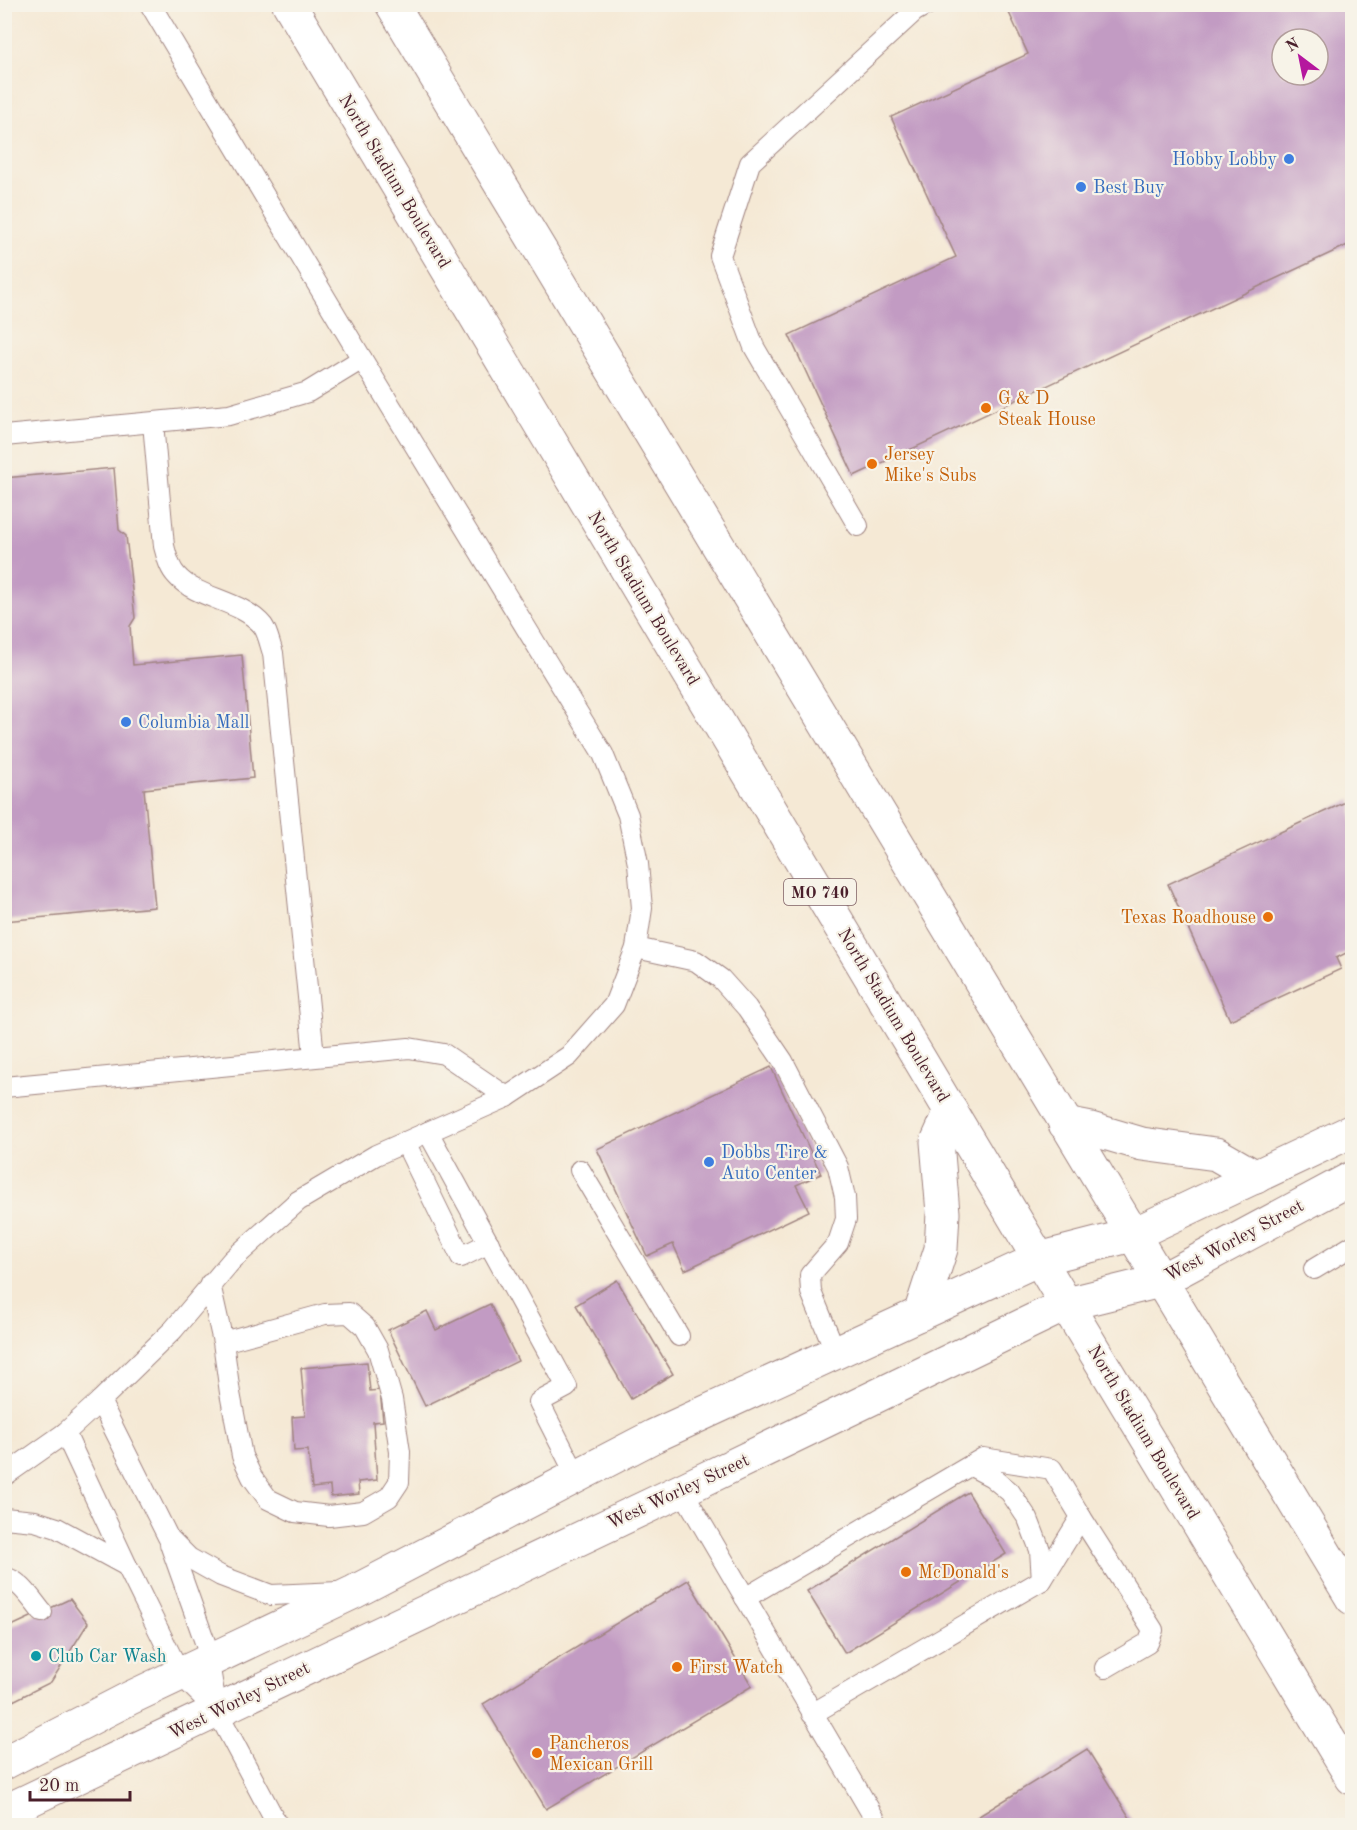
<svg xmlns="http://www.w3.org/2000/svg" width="1357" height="1830" viewBox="0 0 1357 1830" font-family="'Old Standard TT',serif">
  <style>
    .building { fill: #c29bc3; fill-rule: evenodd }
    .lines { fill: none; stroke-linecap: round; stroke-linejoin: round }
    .lane-casing { stroke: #a08480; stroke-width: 22 }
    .secondary-casing { stroke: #a08480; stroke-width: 35 }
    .primary-casing { stroke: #a08480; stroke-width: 35 }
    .lane { stroke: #fff; stroke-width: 20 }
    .secondary { stroke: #fff; stroke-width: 33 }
    .primary { stroke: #fff; stroke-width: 33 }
    .shop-dot { fill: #3f7fe0; stroke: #f7f3e8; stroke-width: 2 }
    .food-dot { fill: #e8710a; stroke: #f7f3e8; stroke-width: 2 }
    .culture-dot { fill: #0f9aa8; stroke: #f7f3e8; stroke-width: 2 }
    .labels { text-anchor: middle; stroke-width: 4.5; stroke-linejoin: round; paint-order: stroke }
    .shield { fill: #f7f3e8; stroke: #7e5f64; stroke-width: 1.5 }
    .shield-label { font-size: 16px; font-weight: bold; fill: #4a1f2b }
    .shop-label { font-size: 18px; fill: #366cbe; stroke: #f7f3e8; text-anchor: start }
    .street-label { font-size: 18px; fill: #4a1f2b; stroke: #f7f3e8 }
    .food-label { font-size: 18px; fill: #c56008; stroke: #f7f3e8; text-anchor: start }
    .culture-label { font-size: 18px; fill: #0d838f; stroke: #f7f3e8; text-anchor: start }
  </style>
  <rect width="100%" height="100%" fill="#f7f3e8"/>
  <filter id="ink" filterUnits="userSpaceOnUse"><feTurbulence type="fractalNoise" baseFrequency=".0167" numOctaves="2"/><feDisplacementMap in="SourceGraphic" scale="12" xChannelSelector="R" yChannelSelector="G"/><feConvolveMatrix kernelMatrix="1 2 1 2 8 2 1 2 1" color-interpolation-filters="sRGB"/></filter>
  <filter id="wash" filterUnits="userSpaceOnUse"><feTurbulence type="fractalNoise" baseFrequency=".008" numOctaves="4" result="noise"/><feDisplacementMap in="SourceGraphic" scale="24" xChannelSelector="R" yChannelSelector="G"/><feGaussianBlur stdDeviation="1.35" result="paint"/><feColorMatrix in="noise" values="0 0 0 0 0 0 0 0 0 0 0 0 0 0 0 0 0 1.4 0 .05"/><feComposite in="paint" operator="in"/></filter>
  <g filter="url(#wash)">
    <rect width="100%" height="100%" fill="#f5e9d5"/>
    <g id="blocks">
      <g class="building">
        <path d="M1005 4H1352V243L854 476 789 335 956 257 891 117 1028 54ZM1282 39H1318V75H1282Z"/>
        <path d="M114 468 119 530 126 536 135 618 130 626 133 665 242 655 253 778 144 789 155 907 4 921V478Z"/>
        <path d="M1352 799V950L1336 958 1341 969 1230 1020 1168 884Z"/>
        <path d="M771 1067 821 1174 796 1185 809 1211 685 1270 673 1244 647 1256 597 1149Z"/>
        <path d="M617 1280 673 1374 631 1399 576 1305Z"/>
        <path d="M490 1304 518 1361 425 1406 388 1330 427 1311 436 1330Z"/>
        <path d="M367 1362 370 1391 380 1390 383 1421 373 1422 377 1480 358 1482 359 1494 331 1497 330 1486 312 1488 308 1450 294 1451 292 1417 305 1416 301 1368Z"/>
        <path d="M968 1492 1006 1554 845 1653 807 1591Z"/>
        <path d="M688 1580 752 1686 546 1809 483 1704Z"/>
        <path d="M70 1599 88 1623 51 1682 5 1705V1629Z"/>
        <path d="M1087 1749 1135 1826H963Z"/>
      </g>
    </g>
  </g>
  <g filter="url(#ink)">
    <use href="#blocks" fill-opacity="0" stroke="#a08480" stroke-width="1.5"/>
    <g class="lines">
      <g class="lane-casing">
        <g id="lane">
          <path d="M153 423 164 546C167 557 169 568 177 576 197 599 242 600 263 626 268 633 270 645 273 653L314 1056"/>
          <path d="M4 436 229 415 308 392 362 359"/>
          <path d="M858 526 754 347 720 256 750 163 915 11 928 4"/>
          <path d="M636 948 696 961 721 979 747 1008 783 1061 838 1167 845 1197 846 1219 838 1243 810 1275 811 1292 836 1353"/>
          <path d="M4 1087 409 1048 444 1054 507 1097"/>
          <path d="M428 1132 567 1387 539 1402 577 1477"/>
          <path d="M405 1142 461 1257 489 1243"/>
          <path d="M580 1170 679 1336"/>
          <path d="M1314 1269 1352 1246"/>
          <path d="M210 1284 223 1342 230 1393 242 1456 252 1477 268 1499 295 1512 329 1516 363 1512 389 1497 399 1482 400 1452 392 1399 378 1350 365 1327 349 1313 325 1314 223 1342"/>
          <path d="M100 1401 168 1537 189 1558 221 1576 271 1595 339 1592"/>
          <path d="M65 1433 127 1566 180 1674 217 1711 278 1826"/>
          <path d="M971 1466 992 1477 1010 1492 1028 1519 1040 1550 1042 1580"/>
          <path d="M4 1476 65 1433 100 1401 173 1330 232 1260 298 1201 376 1155 507 1097 569 1056 614 1005 636 948 642 908 638 864 628 815 603 754 362 359 150 4"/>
          <path d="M682 1490 879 1826"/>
          <path d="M1081 1517 1153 1630 1148 1643 1105 1668"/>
          <path d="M4 1518 35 1521 57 1528 127 1566"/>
          <path d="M170 1544 206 1645 217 1711"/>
          <path d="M4 1577C20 1580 32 1600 42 1612"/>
          <path d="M745 1598 983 1458 1052 1469 1081 1517 1042 1580 812 1714"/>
        </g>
      </g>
      <g class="secondary-casing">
        <g id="secondary">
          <path d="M4 1763 130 1698 354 1592 654 1436 1039 1259 1132 1235 1352 1131"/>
          <path d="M4 1812 682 1490 1067 1304 1160 1281 1352 1178"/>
        </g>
      </g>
      <g class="primary-casing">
        <g id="primary">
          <path d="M289 4 1039 1259 1352 1778"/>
          <path d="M392 4 1352 1598"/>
          <path d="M1065 1124 1091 1129 1142 1144 1216 1154 1256 1177"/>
          <path d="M920 1314 941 1249 943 1213 937 1142 951 1111"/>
        </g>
      </g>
      <use href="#lane" class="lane"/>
      <use href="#secondary" class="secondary"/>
      <use href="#primary" class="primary"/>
    </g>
  </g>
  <g class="shop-dot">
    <circle cx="1289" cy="159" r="6"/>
    <circle cx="1081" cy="187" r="6"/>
    <circle cx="126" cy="722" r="6"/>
    <circle cx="709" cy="1162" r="6"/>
  </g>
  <g class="food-dot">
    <circle cx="986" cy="408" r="6"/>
    <circle cx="872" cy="464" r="6"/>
    <circle cx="1268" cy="917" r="6"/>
    <circle cx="906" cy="1572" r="6"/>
    <circle cx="677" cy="1667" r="6"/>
    <circle cx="537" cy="1753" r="6"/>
  </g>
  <circle class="culture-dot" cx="36" cy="1656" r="6"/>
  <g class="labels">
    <rect class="shield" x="784" y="879" width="72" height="26" rx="4.5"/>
    <g class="shield-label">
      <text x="820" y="898">MO 740</text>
    </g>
    <g class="shop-label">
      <text x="1277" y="165" text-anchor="end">Hobby Lobby</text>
      <text x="1093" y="193">Best Buy</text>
      <text x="138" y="728">Columbia Mall</text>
      <text x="721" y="1158">Dobbs Tire &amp;<tspan x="721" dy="21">Auto Center</tspan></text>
    </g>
    <g class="street-label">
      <text transform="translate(395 181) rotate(59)" y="6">North Stadium Boulevard</text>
      <text transform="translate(644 598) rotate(59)" y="6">North Stadium Boulevard</text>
      <text transform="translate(894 1015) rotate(59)" y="6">North Stadium Boulevard</text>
      <text transform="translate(1234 1240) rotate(-28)" y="6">West Worley Street</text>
      <text transform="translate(1144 1432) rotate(59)" y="6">North Stadium Boulevard</text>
      <text transform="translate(678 1491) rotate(-25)" y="6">West Worley Street</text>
      <text transform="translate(239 1700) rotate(-26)" y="6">West Worley Street</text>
    </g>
    <g class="food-label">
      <text x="998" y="404">G &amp; D<tspan x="998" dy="21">Steak House</tspan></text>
      <text x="884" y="460">Jersey<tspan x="884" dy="21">Mike's Subs</tspan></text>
      <text x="1256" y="923" text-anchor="end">Texas Roadhouse</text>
      <text x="918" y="1578">McDonald's</text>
      <text x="689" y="1673">First Watch</text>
      <text x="549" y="1749">Pancheros<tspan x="549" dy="21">Mexican Grill</tspan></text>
    </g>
    <g class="culture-label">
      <text x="48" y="1662">Club Car Wash</text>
    </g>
  </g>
  <rect width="1357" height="1830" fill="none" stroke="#f7f3e8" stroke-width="24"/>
  <g transform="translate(1300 57) rotate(328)"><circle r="28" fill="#f7f3e8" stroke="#b29e9c" stroke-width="1.5"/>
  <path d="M0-4.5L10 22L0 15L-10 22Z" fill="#b5179e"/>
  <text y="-9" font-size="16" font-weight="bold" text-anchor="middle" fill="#4a1f2b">N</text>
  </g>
  <path d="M30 1791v9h100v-9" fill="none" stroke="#4a1f2b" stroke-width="3"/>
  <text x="39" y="1791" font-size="18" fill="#4a1f2b" stroke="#f7f3e8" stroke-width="4.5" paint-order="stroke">20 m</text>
</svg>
